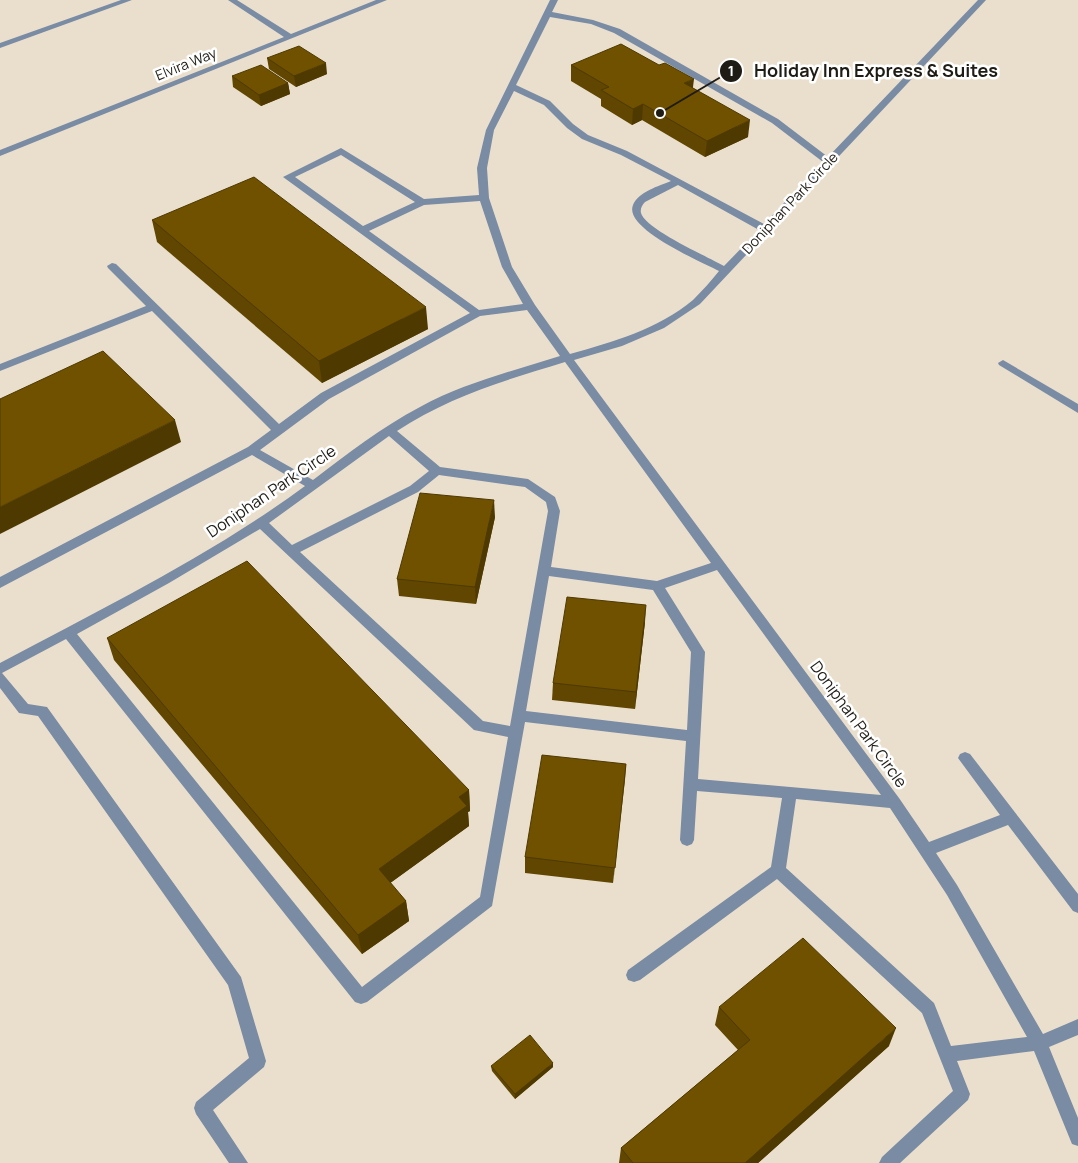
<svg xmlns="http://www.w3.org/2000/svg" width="1078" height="1163" viewBox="0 0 1078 1163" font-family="Manrope,sans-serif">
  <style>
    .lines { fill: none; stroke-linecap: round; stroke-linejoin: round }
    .minor { fill: #7a8ba4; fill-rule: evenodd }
    .wall { fill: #604600 }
    .shaded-wall { fill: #4e3900 }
    .building { fill: #705100; stroke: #4e3900 }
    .labels { text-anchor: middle; stroke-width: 5; stroke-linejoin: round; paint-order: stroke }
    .far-street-label { font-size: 14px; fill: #1f1c15; stroke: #fff }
    .street-label { font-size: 16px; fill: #1f1c15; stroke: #fff }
    .leader { fill: none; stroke: #1f1c15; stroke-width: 2 }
    .callout-dot { fill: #1f1c15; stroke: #fff; stroke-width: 2 }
    .mark-label { font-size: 15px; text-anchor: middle; font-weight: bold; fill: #fff }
    .callout-label { font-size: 18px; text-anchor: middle; font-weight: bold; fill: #1f1c15; stroke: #fff; stroke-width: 5; stroke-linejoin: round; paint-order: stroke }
  </style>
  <rect width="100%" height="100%" fill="#eadfcd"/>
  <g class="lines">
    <g class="minor">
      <path d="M121 0H132L0 48V43Z"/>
      <path d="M228 0H237L291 34 376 0H387L0 156V150L284 37Z"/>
      <path d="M550 0H558L552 12 593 20 620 29 778 119 828 157 978 0H986L700 304 664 328 622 346 574 360 899 798 929 842 1000 815 958 758 960 754 965 752 970 754 1078 894V913L1073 911 1008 825 936 853 957 885 1043 1034 1078 1019V1035L1049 1047 1078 1118V1146L1072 1144 1034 1051 957 1061 970 1094 968 1100 900 1163H879L882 1157 953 1091 922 1013 777 879 640 980 634 982 628 980 626 975 628 970 771 867 782 798 697 791 694 840 692 844 687 846 682 844 680 840 686 741 525 722 492 906 367 1002 361 1004 355 1002 66 639 2 673 28 704 47 707 241 977 266 1061 264 1067 213 1110 248 1163H229L196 1114 194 1108 196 1102 249 1058 228 985 38 716 19 713 0 688V663C103 608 210 556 305 486L252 455 0 588V577L248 447 271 430 152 311 0 371V364L146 306 108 268 107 266 112 263 116 264 279 424 321 393 470 313 283 177 341 148 424 199 479 195 477 168 486 130ZM550 17 591 24 614 33 772 123 823 162 764 224 627 151 588 135 573 124 550 101 516 85ZM514 91 544 105 567 128 582 139 621 155 671 181C659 186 638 192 633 205 623 229 702 262 719 271 711 281 702 291 693 300 658 329 613 342 570 354L535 305 512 267 489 198 487 168 494 130ZM341 155 415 202 363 226 295 177ZM678 185 759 230 724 266C708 257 645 229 641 213 640 209 642 205 645 202ZM480 201 502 267 523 304 479 310 369 231 424 205ZM527 310 560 356C513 371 464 383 420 407 382 427 347 454 313 480L260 450 329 399 480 316ZM565 362 711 563 657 581 551 567 560 511 555 497 528 479 440 467 397 431C448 397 506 380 565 362ZM389 436 429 471 410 486 292 545 269 523ZM439 475 525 487 546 502 548 511 510 726 483 721 300 552 418 492ZM260 529 474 730 508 737 480 897 362 987 77 634 169 583ZM717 570 881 795 698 779 705 652 665 588ZM549 576 653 590 691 652 687 730 526 711ZM796 799 890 808 947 895 1027 1037 951 1046 934 1003 786 868Z"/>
      <path d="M1003 360 1078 404V413L999 365 998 363Z"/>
    </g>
  </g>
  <g class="wall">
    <path d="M267 58 327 74 296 87 269 69Z"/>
    <path d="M571 65 693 88 748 137 705 157 642 120 632 125 601 106V99L571 81Z"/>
    <path d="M232 76 288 83 290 94 261 106 233 87Z"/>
    <path d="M152 220 428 329 322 383 157 242Z"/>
    <path d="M495 517 476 604 399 596 397 579Z"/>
    <path d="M645 622 635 709 552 700 553 683Z"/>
    <path d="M107 638 469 790 470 811 468 812 469 826 390 883 406 901 409 921 362 954 114 660Z"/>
    <path d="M626 764 613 883 525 873V857Z"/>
    <path d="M719 1007 889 1046 758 1163H619L621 1148 738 1050 715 1025Z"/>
    <path d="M491 1066 553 1067 515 1099 492 1071Z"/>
  </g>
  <g class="shaded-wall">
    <path d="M326 63 327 74 296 87 294 76Z"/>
    <path d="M694 79 692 95 684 83Z"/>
    <path d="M288 83 290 94 261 106 259 95Z"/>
    <path d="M643 104 642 120 632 125 633 109Z"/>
    <path d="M750 120 748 137 705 157 707 141Z"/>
    <path d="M426 307 428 329 322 383 319 361Z"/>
    <path d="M175 420 181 442 0 534V507Z"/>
    <path d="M494 500 495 517 476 604 475 587Z"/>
    <path d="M646 605 645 622 635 709 636 692Z"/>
    <path d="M626 764 625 780 613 883 615 868Z"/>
    <path d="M469 790 470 811 468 812 469 826 382 889 379 869 459 797Z"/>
    <path d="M406 901 409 921 362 954 358 935Z"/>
    <path d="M896 1028 889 1046 758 1163H745Z"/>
    <path d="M553 1063V1067L515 1099V1094Z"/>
  </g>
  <g class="building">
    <path d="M621 44 659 65 665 63 694 79 684 83 750 120 707 141 643 104 633 109 601 90 609 87 571 65Z"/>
    <path d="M299 46 326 63 294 76 267 58Z"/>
    <path d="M261 65 288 83 259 95 232 76Z"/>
    <path d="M254 177 426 307 319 361 152 220Z"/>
    <path d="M103 351 175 420 0 507V399Z"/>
    <path d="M420 493 494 500 475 587 397 579Z"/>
    <path d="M247 561 469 790 459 797 467 806 379 869 406 901 358 935 107 638Z"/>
    <path d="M567 597 646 605 636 692 553 683Z"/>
    <path d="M542 755 626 764 615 868 525 857Z"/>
    <path d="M803 938 896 1028 745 1163H633L621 1148 750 1040 719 1007Z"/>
    <path d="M530 1035 553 1063 515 1094 491 1066Z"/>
  </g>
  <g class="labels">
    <g class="far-street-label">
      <text transform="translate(186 64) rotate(-22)" y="5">Elvira Way</text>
      <text transform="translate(790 203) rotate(-47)" y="5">Doniphan Park Circle</text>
    </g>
    <g class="street-label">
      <text transform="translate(271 491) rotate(-34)" y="6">Doniphan Park Circle</text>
      <text transform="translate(859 724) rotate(54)" y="6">Doniphan Park Circle</text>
    </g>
  </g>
  <path class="leader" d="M660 113L731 71"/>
  <g class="callout-dot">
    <circle cx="660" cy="113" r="5"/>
    <circle cx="731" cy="71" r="12"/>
  </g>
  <g class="mark-label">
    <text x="731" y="76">1</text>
  </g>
  <g class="callout-label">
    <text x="876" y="77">Holiday Inn Express &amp; Suites</text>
  </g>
</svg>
